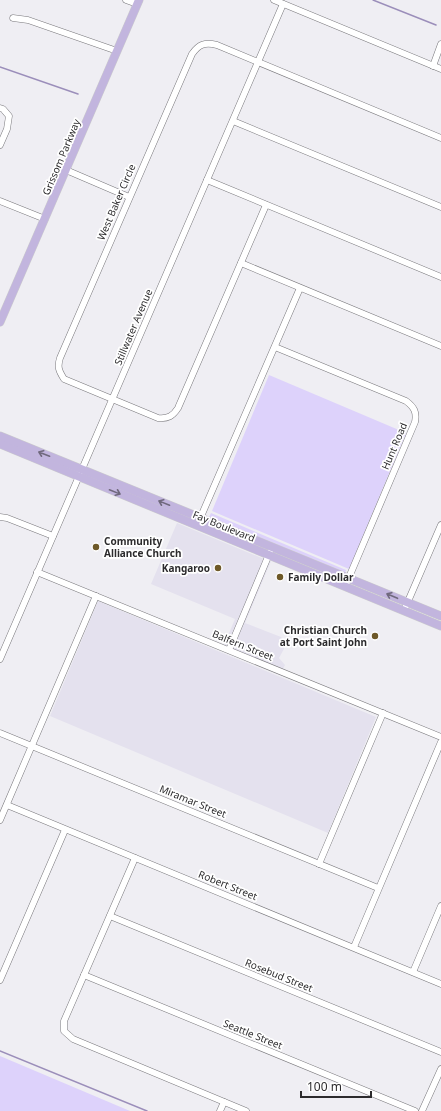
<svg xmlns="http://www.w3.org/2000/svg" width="441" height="1111" viewBox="0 0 441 1111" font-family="'Noto Sans',sans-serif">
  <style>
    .built { fill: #e4e1ee }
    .green { fill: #ddd2fb }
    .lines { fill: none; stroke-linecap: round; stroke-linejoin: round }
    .stream { stroke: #9b8eba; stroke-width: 1.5 }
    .minor-casing { stroke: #79787c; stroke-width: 7 }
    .major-casing { stroke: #cccccd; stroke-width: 9 }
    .minor { stroke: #fff; stroke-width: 6 }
    .major { stroke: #c2b5de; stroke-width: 8 }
    .oneway { stroke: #70697d }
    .poi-dot { fill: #6e5928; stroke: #fff; stroke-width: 1.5 }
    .labels { text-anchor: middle; stroke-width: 3.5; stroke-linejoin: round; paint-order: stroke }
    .street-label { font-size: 10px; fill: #2c2b2d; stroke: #fff }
    .poi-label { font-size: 10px; font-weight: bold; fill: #2c2b2d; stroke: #fff; text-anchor: start }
  </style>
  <rect width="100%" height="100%" fill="#efeef3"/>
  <g class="built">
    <path d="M177 523 264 559 228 647 224 645 235 619 151 584Z"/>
    <path d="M269 561H271L245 623 281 637 289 646 285 647 279 658 285 665 283 669 232 649Z"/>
    <path d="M98 601 376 717 328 833 50 716Z"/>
  </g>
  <g class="green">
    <path d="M269 375 406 433 349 569 212 511Z"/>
    <path d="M211 513 346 570 345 573 209 517Z"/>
    <path d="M0 1056 130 1111H0Z"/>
  </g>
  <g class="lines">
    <g class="stream">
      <path d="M373 0 436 25"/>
      <path d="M0 67 78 94"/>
      <path d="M0 1051 147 1111"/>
    </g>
    <g class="minor-casing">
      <g id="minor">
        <path d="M126 0 137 4"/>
        <path d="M274 0 441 69"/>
        <path d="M13 18 28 20 117 51"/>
        <path d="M433 66 441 44"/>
        <path d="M0 108 3 109 9 116 7 129 0 145"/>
        <path d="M233 121 441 207"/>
        <path d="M66 170 129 197"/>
        <path d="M207 180 441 277"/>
        <path d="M0 201 45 219"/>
        <path d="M266 205 178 408C173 416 168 419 158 418L64 379C59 371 57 367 60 358L192 54C199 44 205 42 217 45L441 138"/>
        <path d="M241 263 441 346"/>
        <path d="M275 347 406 401C414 407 417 412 415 422L347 582"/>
        <path d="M0 517 7 518 53 536"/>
        <path d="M199 521 300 288"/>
        <path d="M37 572 441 737"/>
        <path d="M406 606 441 525"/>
        <path d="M229 650 270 552"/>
        <path d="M0 659 283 4"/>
        <path d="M0 733 378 888"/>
        <path d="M7 805 441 984"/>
        <path d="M0 820 96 596"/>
        <path d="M135 858 64 1021V1031L73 1039 246 1111"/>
        <path d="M319 864 383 713"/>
        <path d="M110 916 441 1052"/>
        <path d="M354 947 441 742"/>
        <path d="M413 972 441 906"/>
        <path d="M84 975 415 1111"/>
        <path d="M0 980 65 830"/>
        <path d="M220 1111 224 1102"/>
        <path d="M422 1111 441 1069"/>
      </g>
    </g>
    <g class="major-casing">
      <g id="major">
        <path d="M0 322 139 0"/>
        <path d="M0 436 441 616"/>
        <path d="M0 444 441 626"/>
      </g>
    </g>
    <use href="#minor" class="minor"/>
    <use href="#major" class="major"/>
  </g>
  <defs><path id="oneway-shaft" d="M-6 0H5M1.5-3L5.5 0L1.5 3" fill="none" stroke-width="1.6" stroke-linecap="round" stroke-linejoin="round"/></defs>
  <g class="oneway">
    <use href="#oneway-shaft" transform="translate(44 454) rotate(-159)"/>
    <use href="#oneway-shaft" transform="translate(115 492) rotate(22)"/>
    <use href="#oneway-shaft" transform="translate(164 503) rotate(-158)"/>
    <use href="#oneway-shaft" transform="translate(392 596) rotate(-157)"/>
  </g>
  <g class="poi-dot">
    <circle cx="96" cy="547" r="4"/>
    <circle cx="218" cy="568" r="4"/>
    <circle cx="280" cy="577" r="4"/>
    <circle cx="375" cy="636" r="4"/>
  </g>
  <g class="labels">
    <g class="street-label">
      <text transform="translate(61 157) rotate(-67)" y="4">Grissom Parkway</text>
      <text transform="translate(116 202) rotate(-67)" y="4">West Baker Circle</text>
      <text transform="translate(133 327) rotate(-67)" y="4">Stillwater Avenue</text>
      <text transform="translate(394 446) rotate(-67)" y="4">Hunt Road</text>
      <text transform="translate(224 526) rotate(22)" y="4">Fay Boulevard</text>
      <text transform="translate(243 645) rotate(22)" y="4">Balfern Street</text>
      <text transform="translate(193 801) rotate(22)" y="4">Miramar Street</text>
      <text transform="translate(228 885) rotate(22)" y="4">Robert Street</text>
      <text transform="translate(279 975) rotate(22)" y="4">Rosebud Street</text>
      <text transform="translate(253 1034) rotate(22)" y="4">Seattle Street</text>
    </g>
    <g class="poi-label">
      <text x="104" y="545">Community<tspan x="104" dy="12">Alliance Church</tspan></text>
      <text x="210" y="572" text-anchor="end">Kangaroo</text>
      <text x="288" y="581">Family Dollar</text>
      <text x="367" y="634" text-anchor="end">Christian Church<tspan x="367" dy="12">at Port Saint John</tspan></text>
    </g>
  </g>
  <path d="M301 1091v6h70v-6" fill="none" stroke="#2c2b2d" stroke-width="2"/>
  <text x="307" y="1091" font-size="12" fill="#2c2b2d" stroke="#ffffff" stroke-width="3" paint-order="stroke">100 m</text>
</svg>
